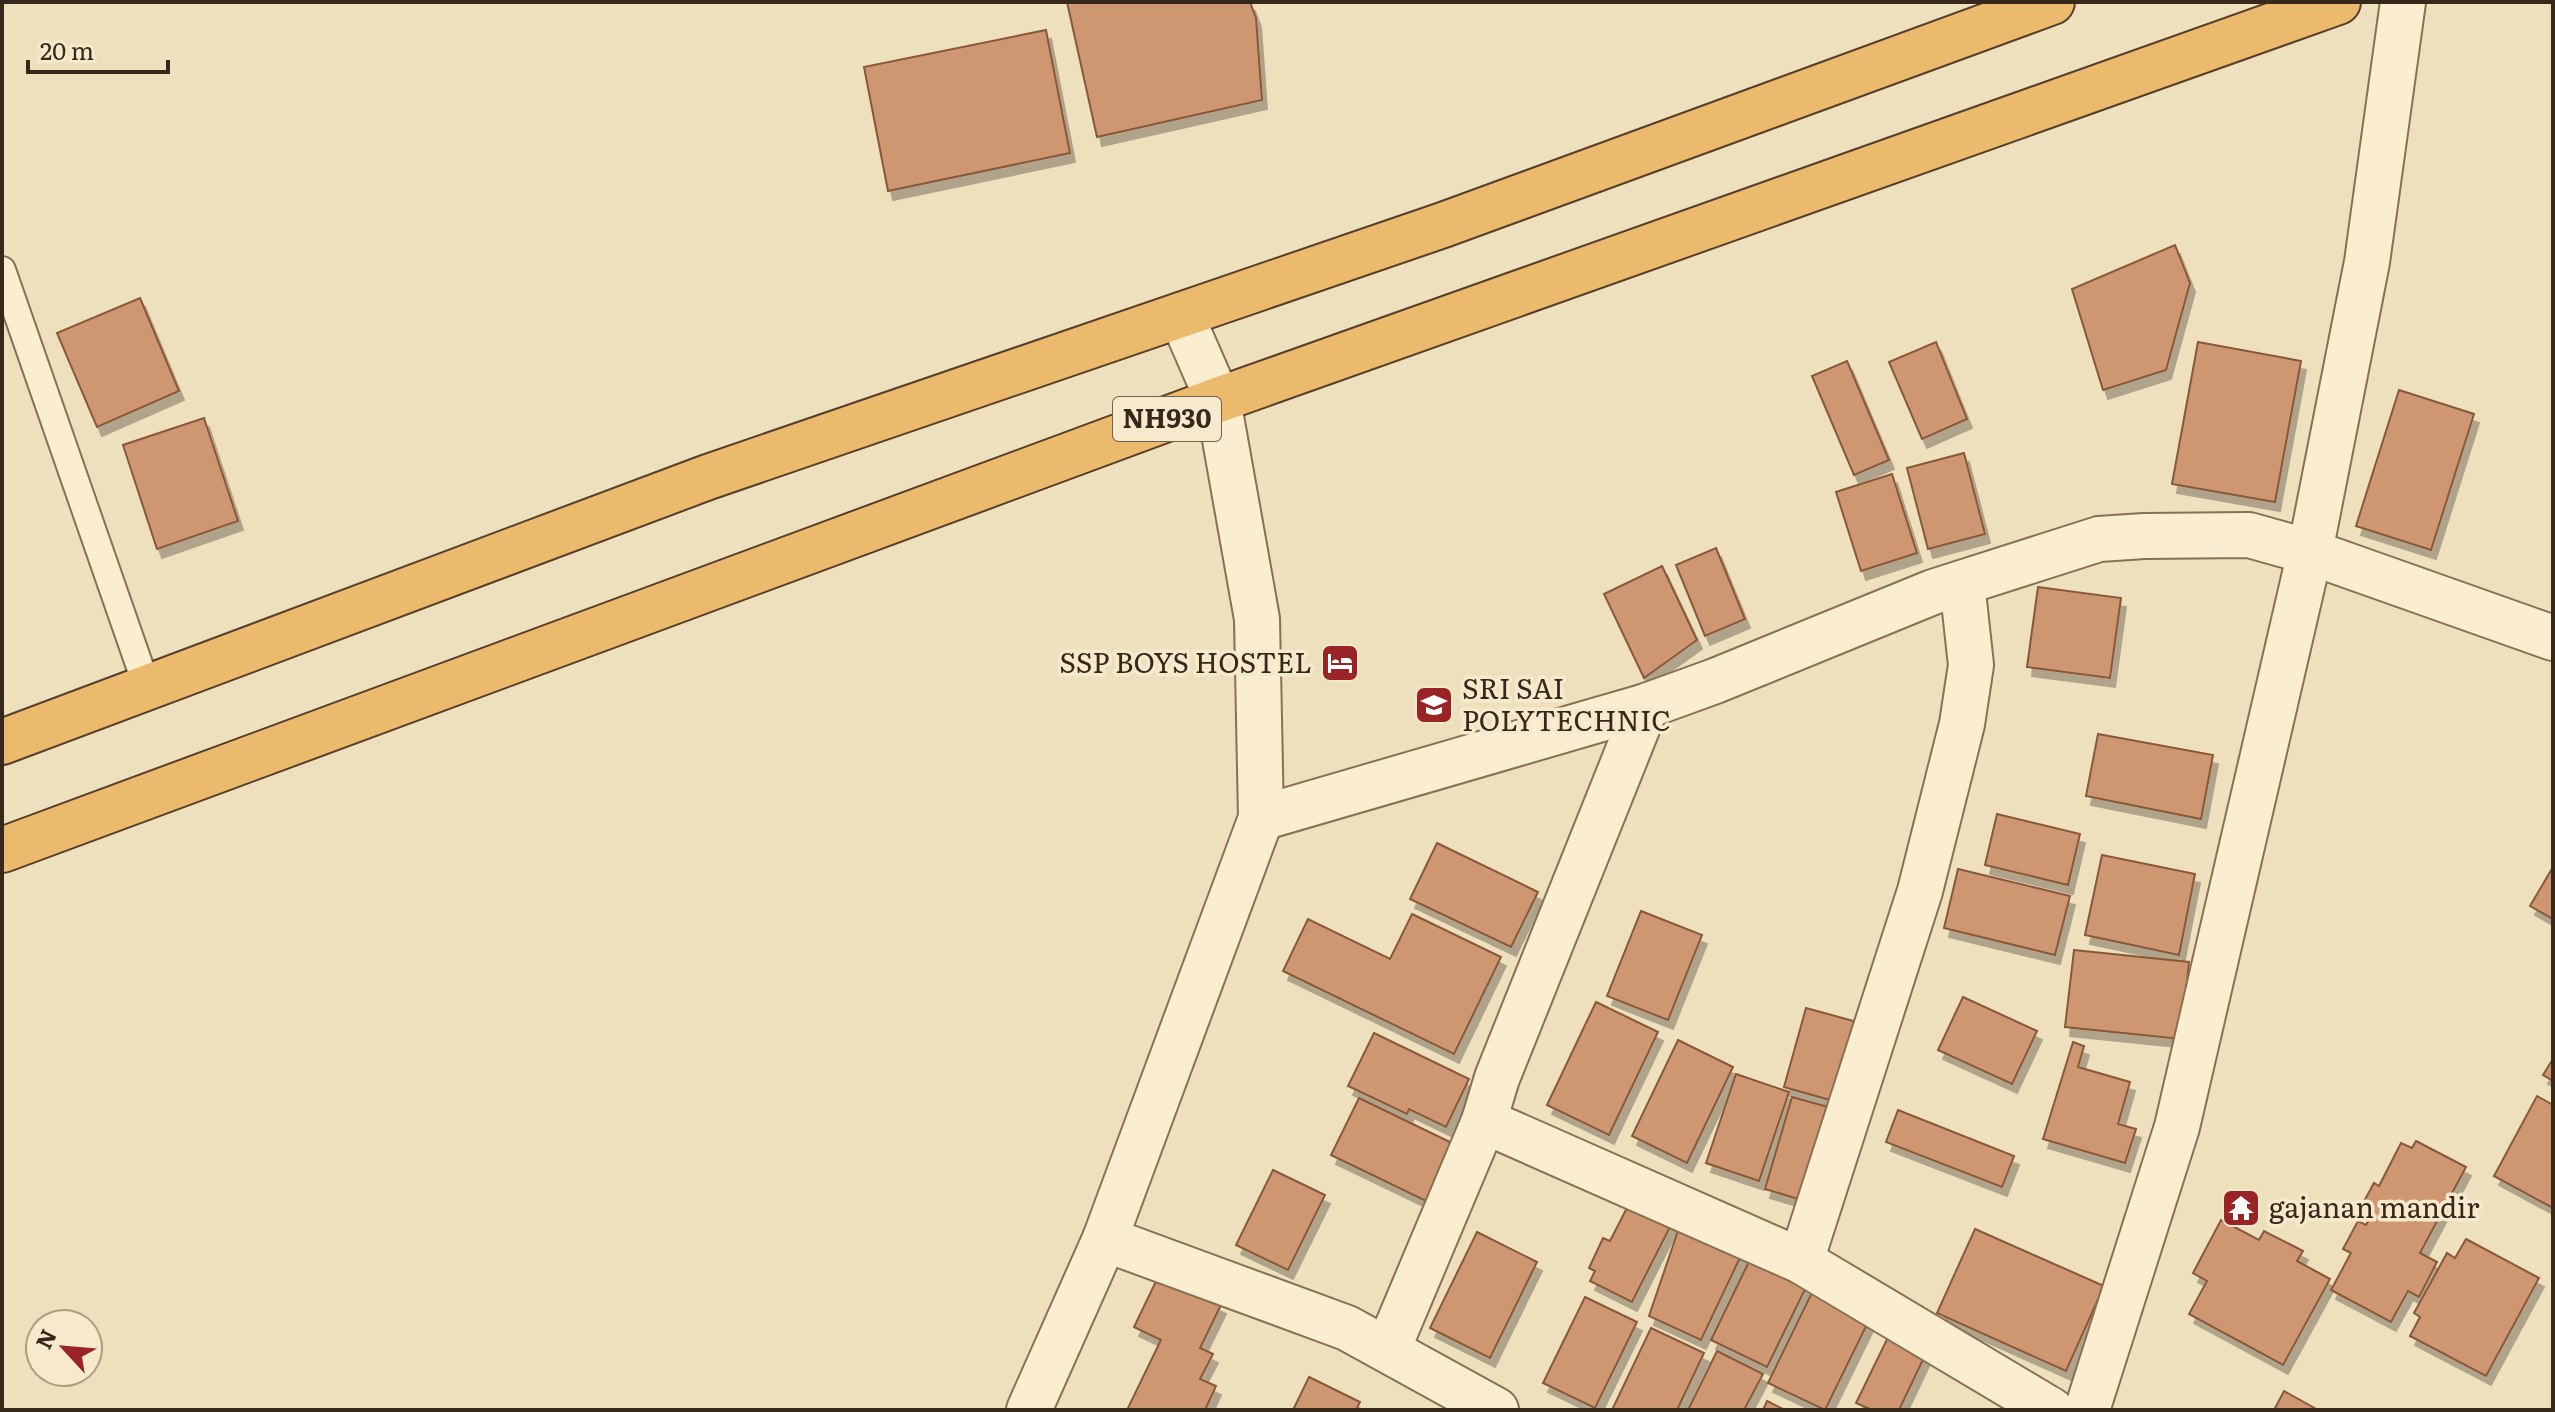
<svg xmlns="http://www.w3.org/2000/svg" width="2555" height="1412" viewBox="0 0 2555 1412" font-family="Literata,serif">
  <style>
    .building { fill: #cf9771; stroke: #88583a; stroke-width: 2; filter: url(#shadow) }
    .lines { fill: none; stroke-linecap: round; stroke-linejoin: round }
    .service-casing { stroke: #887055; stroke-width: 30 }
    .minor-casing { stroke: #887055; stroke-width: 48 }
    .trunk-casing { stroke: #553e2a; stroke-width: 48 }
    .service { stroke: #faedd0; stroke-width: 26 }
    .minor { stroke: #faedd0; stroke-width: 44 }
    .trunk { stroke: #ecba6d; stroke-width: 44 }
    .labels { text-anchor: middle; stroke-width: 7; stroke-linejoin: round; paint-order: stroke }
    .shield { fill: #f7eacc; stroke: #706250; stroke-width: 2 }
    .shield-label { font-size: 26px; font-weight: bold; fill: #36281b }
    .poi-label { font-size: 28px; fill: #36281b; stroke: #f7eacc; text-anchor: start }
  </style>
  <defs>
    <filter id="shadow"><feDropShadow dx="5" dy="9" stdDeviation="0" flood-color="#0004"/></filter>
  </defs>
  <rect width="100%" height="100%" fill="#efe0bd"/>
  <g class="building">
    <path d="M1067 2H1250L1256 18 1262 100 1097 137Z"/>
    <path d="M1046 30 1070 153 888 191 864 67Z"/>
    <path d="M2175 245 2190 283 2166 370 2103 390 2072 289Z"/>
    <path d="M140 298 179 391 97 427 57 333Z"/>
    <path d="M1936 342 1967 419 1922 439 1889 362Z"/>
    <path d="M2198 342 2301 361 2275 502 2172 484Z"/>
    <path d="M1847 361 1889 460 1854 475 1812 376Z"/>
    <path d="M2399 390 2474 414 2431 550 2356 526Z"/>
    <path d="M204 418 238 521 157 549 123 445Z"/>
    <path d="M1964 453 1985 534 1928 549 1907 468Z"/>
    <path d="M1892 474 1917 553 1861 571 1836 492Z"/>
    <path d="M1716 548 1745 619 1705 636 1676 565Z"/>
    <path d="M1662 566 1697 640 1644 678 1604 594Z"/>
    <path d="M2038 587 2121 598 2110 678 2027 667Z"/>
    <path d="M2098 734 2213 755 2201 819 2086 796Z"/>
    <path d="M1997 814 2080 834 2068 885 1985 865Z"/>
    <path d="M1437 843 1538 892 1511 947 1410 899Z"/>
    <path d="M2102 855 2195 874 2179 955 2085 935Z"/>
    <path d="M2553 867V919L2530 906Z"/>
    <path d="M1958 869 2070 896 2055 955 1944 928Z"/>
    <path d="M1641 911 1702 935 1668 1020 1607 996Z"/>
    <path d="M1412 914 1501 957 1454 1054 1283 971 1308 919 1390 959Z"/>
    <path d="M2074 950 2189 962 2181 1039 2065 1027Z"/>
    <path d="M1963 997 2037 1031 2012 1084 1938 1050Z"/>
    <path d="M1596 1002 1658 1032 1609 1135 1547 1105Z"/>
    <path d="M1806 1008 1868 1025 1844 1104 1784 1087Z"/>
    <path d="M1374 1033 1469 1079 1446 1127 1409 1109 1407 1114 1348 1086Z"/>
    <path d="M1678 1040 1733 1067 1687 1163 1632 1136Z"/>
    <path d="M2073 1042 2084 1046 2078 1067 2130 1082 2118 1124 2136 1129 2125 1163 2043 1139Z"/>
    <path d="M2553 1059V1081L2543 1075Z"/>
    <path d="M1736 1074 1789 1092 1759 1181 1706 1163Z"/>
    <path d="M2537 1096 2553 1105V1208L2494 1176Z"/>
    <path d="M1792 1097 1846 1112 1818 1205 1765 1189Z"/>
    <path d="M1359 1098 1454 1144 1426 1201 1331 1155Z"/>
    <path d="M1898 1110 2014 1156 2002 1187 1886 1142Z"/>
    <path d="M2416 1141 2466 1167 2420 1253 2437 1262 2419 1297 2408 1291 2391 1322 2331 1290 2351 1253 2343 1249 2358 1221 2366 1225 2372 1214 2361 1207 2374 1183 2379 1186 2401 1143 2412 1148Z"/>
    <path d="M1273 1170 1325 1195 1288 1270 1236 1245Z"/>
    <path d="M1632 1198 1674 1219 1632 1302 1590 1281 1595 1271 1589 1268 1603 1238 1610 1241Z"/>
    <path d="M1683 1216 1746 1245 1701 1340 1649 1316Z"/>
    <path d="M2221 1220 2259 1240 2264 1231 2303 1251 2297 1261 2330 1279 2283 1365 2189 1314 2207 1281 2193 1273Z"/>
    <path d="M1975 1229 2104 1286 2066 1371 1937 1313Z"/>
    <path d="M1477 1232 1537 1262 1490 1358 1430 1328Z"/>
    <path d="M2466 1239 2539 1278 2486 1376 2410 1336 2420 1317 2414 1313 2447 1253 2455 1258Z"/>
    <path d="M1757 1245 1813 1273 1767 1367 1711 1340Z"/>
    <path d="M1159 1275 1221 1305 1200 1348 1213 1354 1200 1379 1216 1386 1205 1410H1127L1161 1340 1134 1327Z"/>
    <path d="M1819 1278 1876 1306 1825 1410 1768 1383Z"/>
    <path d="M1585 1297 1637 1322 1595 1408 1543 1383Z"/>
    <path d="M1651 1328 1704 1353 1677 1410H1612Z"/>
    <path d="M1892 1329 1929 1347 1899 1410H1872L1856 1403Z"/>
    <path d="M1717 1351 1763 1374 1744 1410H1688Z"/>
    <path d="M1309 1377 1360 1402 1356 1410H1293Z"/>
    <path d="M2284 1391 2318 1410H2274Z"/>
    <path d="M1767 1401 1785 1410H1763Z"/>
  </g>
  <g class="lines">
    <g class="service-casing">
      <path id="service" d="M2 270 147 687"/>
    </g>
    <g class="minor-casing">
      <g id="minor">
        <path d="M1181 315 1218 400 1257 619 1261 818 1105 1239 1347 1328 1496 1410"/>
        <path d="M1261 818 1646 706 1715 681 1933 592 2099 539 2144 536 2249 535 2310 552 2553 638"/>
        <path d="M1484 1121 1801 1261 2051 1410"/>
        <path d="M1801 1261 1920 891 1962 724 1971 665 1962 583"/>
        <path d="M1388 1349 1484 1121 1497 1078 1646 706"/>
        <path d="M1029 1410 1105 1239"/>
        <path d="M2087 1410 2177 1127 2310 552 2367 262 2403 2"/>
      </g>
    </g>
    <g class="trunk-casing">
      <g id="trunk">
        <path d="M2 742 708 477 1443 225 2052 2"/>
        <path d="M2 850 1218 400 2338 2"/>
      </g>
    </g>
    <use href="#service" class="service"/>
    <use href="#minor" class="minor"/>
    <use href="#trunk" class="trunk"/>
  </g>
  <defs>
    <g id="hotel-square" transform="scale(2)"><rect x="-9" y="-9" width="18" height="18" rx="4" fill="#992325" stroke="#f7eacc"/><path d="M-6-4.5h1.5V1H6V5H4.5V3h-9V5H-6ZM-4 0a1.8 1.8 0 1 1 3.6 0ZM.5 0V-2.5h3Q6-2.5 6 0Z" fill="#fff"/></g>
    <g id="school-square" transform="scale(2)"><rect x="-9" y="-9" width="18" height="18" rx="4" fill="#992325" stroke="#f7eacc"/><path d="M0-5L7-2L0 1L-7-2ZM-4 1L0 2.5L4 1V4Q0 6-4 4Z" fill="#fff"/></g>
    <g id="temple-square" transform="scale(2)"><rect x="-9" y="-9" width="18" height="18" rx="4" fill="#992325" stroke="#f7eacc"/><path d="M0-6L5-2H3V0L6.5 2.5H4V6H1.5V3h-3V6H-4V2.5H-6.5L-3 0V-2H-5Z" fill="#fff"/></g>
  </defs>
  <g fill-rule="evenodd">
    <use href="#hotel-square" x="1340" y="663"/>
    <use href="#school-square" x="1434" y="705"/>
    <use href="#temple-square" x="2241" y="1208"/>
  </g>
  <g class="labels">
    <rect class="shield" x="1113" y="397" width="108" height="44" rx="6"/>
    <g class="shield-label">
      <text x="1167" y="428">NH930</text>
    </g>
    <g class="poi-label">
      <text x="1312" y="673" text-anchor="end">SSP BOYS HOSTEL</text>
      <text x="1462" y="699">SRI SAI<tspan x="1462" dy="32">POLYTECHNIC</tspan></text>
      <text x="2269" y="1218">gajanan mandir</text>
    </g>
  </g>
  <rect width="2555" height="1412" fill="none" stroke="#36281b" stroke-width="8"/>
  <g transform="translate(64 1348) rotate(296)"><circle r="38" fill="#f7eacc" stroke="#aa9c85" stroke-width="2"/>
  <path d="M0-6L14 30L0 20L-14 30Z" fill="#992325"/>
  <text y="-12" font-size="22" font-weight="bold" text-anchor="middle" fill="#36281b">N</text>
  </g>
  <path d="M28 60v12h140v-12" fill="none" stroke="#36281b" stroke-width="4"/>
  <text x="40" y="60" font-size="24" fill="#36281b" stroke="#f7eacc" stroke-width="6" paint-order="stroke">20 m</text>
</svg>
